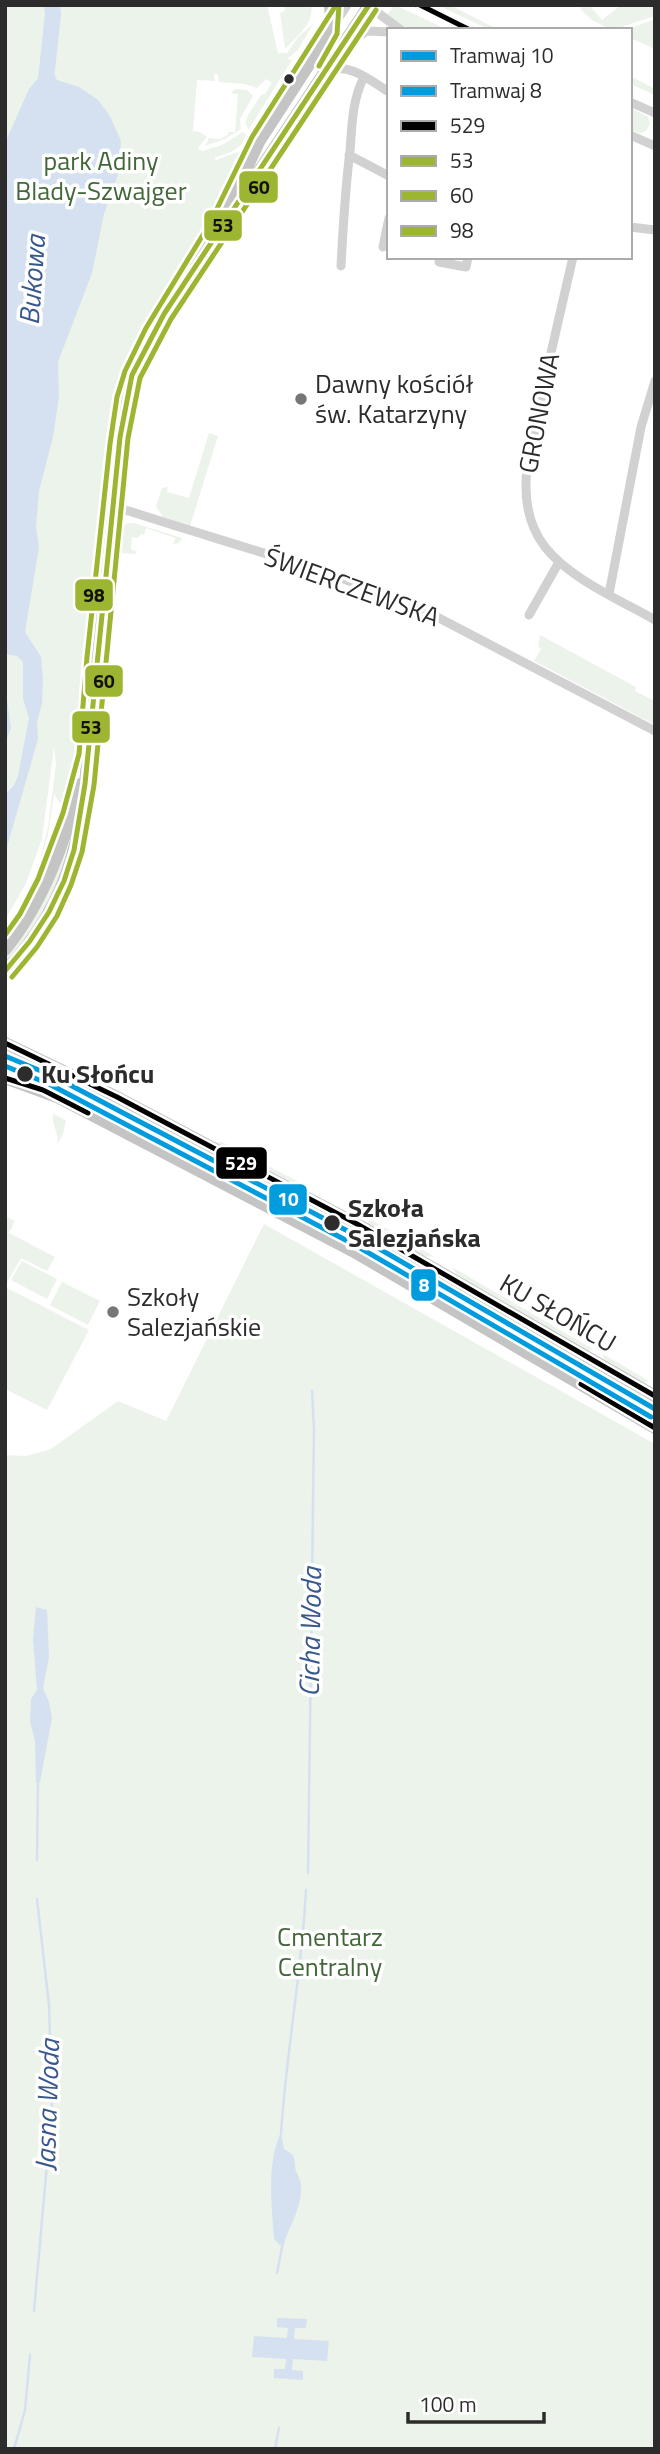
<svg xmlns="http://www.w3.org/2000/svg" width="660" height="2454" viewBox="0 0 660 2454" font-family="'Titillium Web',sans-serif">
  <style>
    .green { fill: #ecf3ea }
    .water { fill: #d5e0f1 }
    .lines { fill: none; stroke-linecap: round; stroke-linejoin: round }
    .stream { stroke: #d5e0f1; stroke-width: 2.5 }
    .river { stroke: #d5e0f1; stroke-width: 16 }
    .minor { stroke: #d1d1d1; stroke-width: 9 }
    .major { stroke: #c4c4c4; stroke-width: 12 }
    .bus-1-casing { stroke: #fff; stroke-width: 10 }
    .bus-2-casing { stroke: #fff; stroke-width: 10 }
    .bus-3-casing { stroke: #fff; stroke-width: 10 }
    .bus-4-casing { stroke: #fff; stroke-width: 10 }
    .bus-1 { stroke: #000; stroke-width: 5 }
    .bus-2 { stroke: #9cb631; stroke-width: 5 }
    .bus-3 { stroke: #9cb631; stroke-width: 5 }
    .bus-4 { stroke: #9cb631; stroke-width: 5 }
    .tram-1-casing { stroke: #fff; stroke-width: 10 }
    .tram-2-casing { stroke: #fff; stroke-width: 10 }
    .tram-1 { stroke: #009cdd; stroke-width: 5 }
    .tram-2 { stroke: #009cdd; stroke-width: 5 }
    .bus-dot { fill: #2c2c2c; stroke: #fff; stroke-width: 2.5 }
    .poi-dot { fill: #767676; stroke: #fff; stroke-width: 2.5 }
    .labels { text-anchor: middle; stroke-width: 7; stroke-linejoin: round; paint-order: stroke }
    .park-label { font-size: 26px; fill: #436739; stroke: #fff }
    .poi-label { font-size: 26px; fill: #2c2c2c; stroke: #fff; text-anchor: start }
    .street-label { font-size: 26px; fill: #2c2c2c; stroke: #fff }
    .stop-label { font-size: 26px; font-weight: bold; fill: #2c2c2c; stroke: #fff; text-anchor: start }
    .water-label { font-size: 28px; font-style: italic; fill: #39598e; stroke: #fff }
    .line-badge { stroke: #fff; stroke-width: 2.5 }
    .badge-label { font-size: 19px; text-anchor: middle; font-weight: bold; fill: #fff }
    .pale-badge-label { font-size: 19px; text-anchor: middle; font-weight: bold; fill: #111 }
  </style>
  <rect width="100%" height="100%" fill="#fff"/>
  <g class="green">
    <path d="M5 5H267L278 53H287L298 37 313 24 298 50 287 59 292 60 249 129 245 124 248 115 261 95 265 94 272 83 266 79 257 88 245 84 219 82 218 74H214L215 81 197 80 193 131 200 132 207 137 198 148 202 151 222 145 243 132 246 135C241 151 228 153 214 158L216 160 240 151 249 136 254 143C244 165 234 189 222 211 185 276 130 332 116 408L83 723 75 772 64 810 54 794 48 835 39 865 48 827 56 764 54 747 42 839 26 883 5 920Z"/>
    <path d="M284 5H311C315 23 296 37 285 49L280 13 285 11Z"/>
    <path d="M394 5H395L448 30H410L387 15Z"/>
    <path d="M438 5H450L499 30H490Z"/>
    <path d="M581 5H593L591 7 602 20 621 5H655V16L612 30 592 20 581 10Z"/>
    <path d="M655 19V49L630 38V30H626Z"/>
    <path d="M630 76 655 89V95L630 84Z"/>
    <path d="M235 89 247 90 253 96 240 119 241 129 225 139 205 146 209 138 220 139 228 135V132H235L238 94 231 93Z"/>
    <path d="M270 98 275 100 260 130H252Z"/>
    <path d="M630 107 648 117 650 124 646 131 640 133 630 130Z"/>
    <path d="M209 433 218 436 190 526 163 517 156 506 162 488 168 487 167 492 189 498Z"/>
    <path d="M129 523H134L182 538 179 543 173 544 175 538 146 528 144 535 141 534 138 538 132 537 131 550 137 551 136 554 121 553 122 526Z"/>
    <path d="M540 635 636 687 635 691 655 701V725L534 661 541 649 538 646Z"/>
    <path d="M72 829 59 882 31 932 5 963V958C38 919 55 876 72 829Z"/>
    <path d="M74 1080 295 1197 294 1201 72 1083Z"/>
    <path d="M68 1091 291 1208 286 1211 65 1096Z"/>
    <path d="M53 1114 66 1120 63 1134 57 1145C60 1133 51 1125 53 1114Z"/>
    <path d="M222 1142 301 1183 296 1185 213 1143Z"/>
    <path d="M5 1216 15 1221 9 1233 55 1257 47 1271 21 1258 5 1286Z"/>
    <path d="M370 1219 435 1257 423 1256 367 1224Z"/>
    <path d="M264 1224 655 1444V2449H5V1455L26 1456 51 1449 118 1401 166 1421Z"/>
    <path d="M354 1242 420 1279 416 1281 352 1246Z"/>
    <path d="M22 1261 57 1279 47 1299 11 1280Z"/>
    <path d="M452 1267 593 1349 588 1351 458 1276Z"/>
    <path d="M443 1281 655 1401V1407L442 1282Z"/>
    <path d="M62 1282 100 1301 88 1325 50 1305Z"/>
    <path d="M5 1287 89 1330 47 1410 5 1389Z"/>
    <path d="M438 1289 655 1416V1422L439 1295Z"/>
    <path d="M603 1354 649 1381 645 1383 604 1361Z"/>
  </g>
  <g class="water">
    <path d="M47 61 51 62V68L57 80 79 87 98 100 110 116 121 141 118 175 104 214 92 273 58 362 59 397 53 437 39 491 36 527 39 547 25 632 41 657 43 679 42 703 37 722 38 739 5 854V795L14 785 18 776 29 718 23 699V662L17 656 5 654V143L29 89 44 71Z"/>
    <path d="M5 686 11 728 5 744Z"/>
    <path d="M36 1607 47 1610 49 1657 43 1688 49 1702 52 1718 40 1782 36 1783 35 1741 30 1722 31 1699 37 1690 33 1639Z"/>
    <path d="M281 2132 284 2149C298 2157 293 2158 296 2171 298 2176 301 2181 301 2186 302 2208 290 2224 284 2244L280 2245 274 2239C272 2204 266 2165 281 2132Z"/>
    <path d="M277 2318 307 2319 306 2328H295L294 2339 329 2341 327 2361 293 2359 292 2370 303 2371V2380L274 2378V2369H285L286 2359 252 2357 254 2336 287 2338 288 2328 277 2327Z"/>
  </g>
  <g class="lines">
    <g class="stream">
      <path d="M37 1860 38 1780"/>
      <path d="M308 1873 314 1430 312 1391"/>
      <path d="M281 2134C286 2052 302 1972 306 1890"/>
      <path d="M277 2273 283 2242"/>
      <path d="M34 2311 52 2107 49 2005 37 1899"/>
      <path d="M14 2449 25 2410 30 2355"/>
      <path d="M275 2449 279 2428"/>
    </g>
    <path class="river" d="M46 79 53 14 52 5"/>
    <g class="minor">
      <path d="M367 5 401 30"/>
      <path d="M419 5 471 30"/>
      <path d="M331 30 347 5"/>
      <path d="M347 44 367 31 389 32"/>
      <path d="M326 71C349 62 370 80 389 92"/>
      <path d="M630 102 655 113"/>
      <path d="M630 135 655 146"/>
      <path d="M349 155 389 176"/>
      <path d="M630 227 655 230"/>
      <path d="M383 247 389 218"/>
      <path d="M573 257C560 314 546 371 535 429 532 448 525 467 526 487 526 508 532 530 545 547 569 578 620 600 655 620"/>
      <path d="M439 262 466 267 468 257"/>
      <path d="M341 266C343 228 345 190 350 151 352 126 352 100 364 77"/>
      <path d="M112 509 129 511C224 542 322 568 416 606L655 731"/>
      <path d="M609 594 641 427 655 381"/>
      <path d="M529 615 559 562"/>
      <path d="M292 1219 305 1196"/>
      <path d="M424 1292 438 1269"/>
    </g>
    <g class="major">
      <path d="M229 207 259 142 327 37 331 19 330 5"/>
      <path d="M5 950C44 902 65 842 80 784"/>
      <path d="M5 971C81 892 83 814 91 712 95 662 102 613 106 564 109 534 113 504 116 474 119 441 122 407 132 375 140 353 152 334 164 314L369 5"/>
      <path d="M5 1043 117 1097 357 1224 655 1396"/>
      <path d="M5 1078 57 1097 356 1253 655 1428"/>
    </g>
    <g class="bus-1-casing">
      <g id="bus-1">
        <path d="M420 5 470 30"/>
        <path d="M5 1043 117 1097 357 1224 655 1396"/>
        <path d="M5 1078 43 1090 88 1113"/>
        <path d="M581 1384 655 1428"/>
      </g>
    </g>
    <g class="bus-2-casing">
      <path id="bus-2" d="M5 971 30 941 49 912 64 881 74 850 85 784 120 437 132 375 164 314 369 5"/>
    </g>
    <g class="bus-3-casing">
      <g id="bus-3">
        <path d="M319 66 337 34 339 5"/>
        <path d="M12 977 37 947 57 916 71 885 82 852 94 785 128 438 140 378 171 319 376 10"/>
      </g>
    </g>
    <g class="bus-4-casing">
      <g id="bus-4">
        <path d="M5 935 20 914 38 879 63 813 79 754 87 657 110 444 117 397 125 371 146 328 209 225 252 137 336 5"/>
        <path d="M8 1070 61 1089 360 1245 655 1418"/>
      </g>
    </g>
    <use href="#bus-1" class="bus-1"/>
    <use href="#bus-2" class="bus-2"/>
    <use href="#bus-3" class="bus-3"/>
    <use href="#bus-4" class="bus-4"/>
    <g class="tram-1-casing">
      <path id="tram-1" d="M5 1056 53 1076 359 1237 655 1409"/>
    </g>
    <g class="tram-2-casing">
      <path id="tram-2" d="M5 1066 49 1084 355 1245 651 1417"/>
    </g>
    <use href="#tram-1" class="tram-1"/>
    <use href="#tram-2" class="tram-2"/>
  </g>
  <g class="bus-dot">
    <circle cx="289" cy="79" r="6"/>
    <circle cx="25" cy="1074" r="9"/>
    <circle cx="332" cy="1223" r="9"/>
  </g>
  <g class="poi-dot">
    <circle cx="301" cy="399" r="7"/>
    <circle cx="113" cy="1312" r="7"/>
  </g>
  <g class="labels">
    <g class="park-label">
      <text x="101" y="170">park Adiny<tspan x="101" dy="30">Blady-Szwajger</tspan></text>
      <text x="330" y="1946">Cmentarz<tspan x="330" dy="30">Centralny</tspan></text>
    </g>
    <g class="poi-label">
      <text x="315" y="393">Dawny kościół<tspan x="315" dy="30">św. Katarzyny</tspan></text>
      <text x="127" y="1306">Szkoły<tspan x="127" dy="30">Salezjańskie</tspan></text>
    </g>
    <g class="street-label">
      <text transform="translate(539 413) rotate(-79)" y="9">GRONOWA</text>
      <text transform="translate(352 587) rotate(20)" y="9">ŚWIERCZEWSKA</text>
      <text transform="translate(558 1313) rotate(30)" y="9">KU SŁOŃCU</text>
    </g>
    <g class="stop-label">
      <text x="41" y="1083">Ku Słońcu</text>
      <text x="348" y="1217">Szkoła<tspan x="348" dy="30">Salezjańska</tspan></text>
    </g>
    <g class="water-label">
      <text transform="translate(32 280) rotate(-86)" y="10">Bukowa</text>
      <text transform="translate(310 1632) rotate(-89)" y="10">Cicha Woda</text>
      <text transform="translate(47 2105) rotate(-88)" y="10">Jasna Woda</text>
    </g>
  </g>
  <g class="line-badge">
    <rect x="238" y="170" width="41" height="34" rx="7" fill="#9cb631"/>
    <rect x="203" y="209" width="40" height="33" rx="7" fill="#9cb631"/>
    <rect x="74" y="578" width="40" height="34" rx="7" fill="#9cb631"/>
    <rect x="84" y="664" width="40" height="34" rx="7" fill="#9cb631"/>
    <rect x="71" y="710" width="40" height="34" rx="7" fill="#9cb631"/>
    <rect x="215" y="1146" width="53" height="34" rx="7" fill="#000"/>
    <rect x="268" y="1183" width="40" height="33" rx="7" fill="#009cdd"/>
    <rect x="410" y="1268" width="27" height="34" rx="7" fill="#009cdd"/>
  </g>
  <g class="badge-label">
    <text x="241" y="1170">529</text>
    <text x="288" y="1206">10</text>
    <text x="424" y="1292">8</text>
  </g>
  <g class="pale-badge-label">
    <text x="259" y="194">60</text>
    <text x="223" y="232">53</text>
    <text x="94" y="602">98</text>
    <text x="104" y="688">60</text>
    <text x="91" y="734">53</text>
  </g>
  <rect width="660" height="2454" fill="none" stroke="#2c2c2c" stroke-width="14"/>
  <rect x="387" y="28" width="245" height="231" fill="#ffffff" stroke="#ababab" stroke-width="2"/>
  <rect x="401" y="51" width="35" height="10" fill="#009cdd" stroke="#ababab" stroke-width="2"/>
  <text x="450" y="63" font-size="21" fill="#2c2c2c">Tramwaj 10</text>
  <rect x="401" y="86" width="35" height="10" fill="#009cdd" stroke="#ababab" stroke-width="2"/>
  <text x="450" y="98" font-size="21" fill="#2c2c2c">Tramwaj 8</text>
  <rect x="401" y="121" width="35" height="10" fill="#000000" stroke="#ababab" stroke-width="2"/>
  <text x="450" y="133" font-size="21" fill="#2c2c2c">529</text>
  <rect x="401" y="156" width="35" height="10" fill="#9cb631" stroke="#ababab" stroke-width="2"/>
  <text x="450" y="168" font-size="21" fill="#2c2c2c">53</text>
  <rect x="401" y="191" width="35" height="10" fill="#9cb631" stroke="#ababab" stroke-width="2"/>
  <text x="450" y="203" font-size="21" fill="#2c2c2c">60</text>
  <rect x="401" y="226" width="35" height="10" fill="#9cb631" stroke="#ababab" stroke-width="2"/>
  <text x="450" y="238" font-size="21" fill="#2c2c2c">98</text>
  <path d="M408 2412v10h136v-10" fill="none" stroke="#2c2c2c" stroke-width="3.5"/>
  <text x="419" y="2412" font-size="21" fill="#2c2c2c" stroke="#ffffff" stroke-width="5" paint-order="stroke">100 m</text>
</svg>
